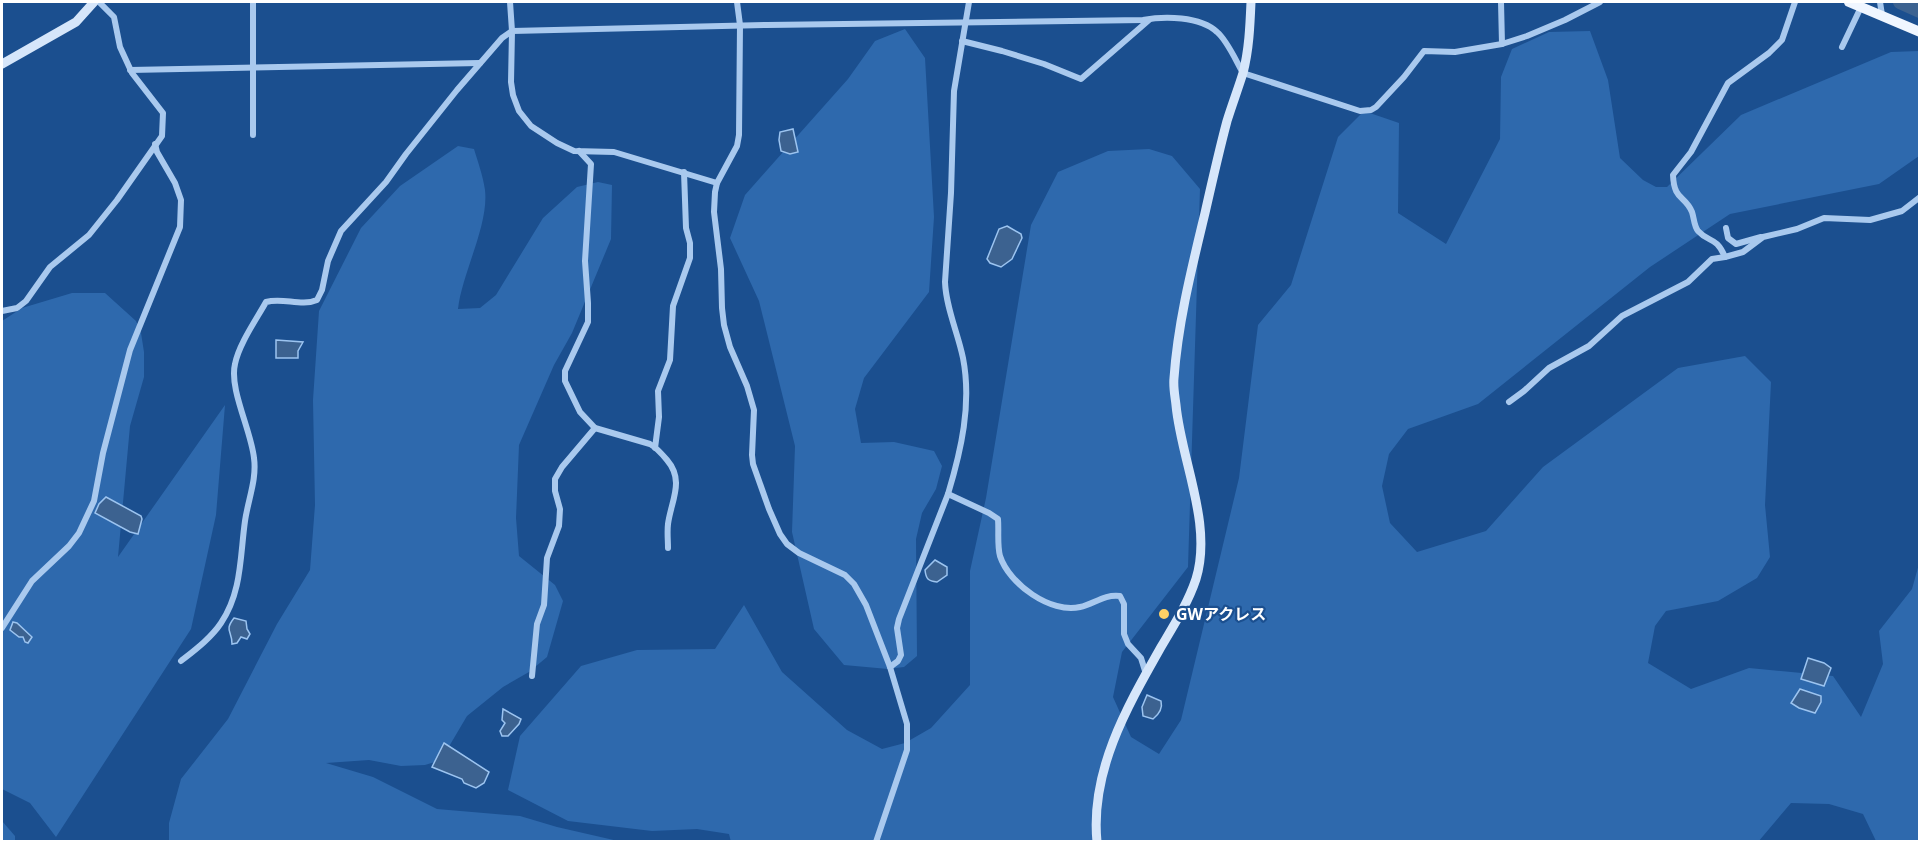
<svg xmlns="http://www.w3.org/2000/svg" width="1921" height="843" viewBox="0 0 1921 843" font-family="'Noto Sans','Noto Sans JP',sans-serif">
  <style>
    .green { fill: #2e69ad }
    .water { fill: #3c6290; stroke: #9cc4f0; stroke-width: 1.5 }
    .lines { fill: none; stroke-linecap: round; stroke-linejoin: round }
    .river { stroke: #3c6290; stroke-width: 14 }
    .street { stroke: #a9c9ee; stroke-width: 6 }
    .secondary { stroke: #d6e6fa; stroke-width: 9 }
    .primary { stroke: #f0f6ff; stroke-width: 10 }
    .poi-dot { fill: #ffd166; stroke: #1b4f8f; stroke-width: 2 }
    .labels { text-anchor: middle; stroke-width: 4.5; stroke-linejoin: round; paint-order: stroke }
    .poi-label { font-size: 16px; font-weight: bold; fill: #fff; stroke: #1b4f8f; text-anchor: start }
  </style>
  <rect width="100%" height="100%" fill="#1b4f8f"/>
  <g class="green">
    <path d="M905 29 925 58 934 217 929 292 864 378 855 409 861 443 894 442 934 451 942 466 936 489 922 513 916 539 917 656 904 667 888 669 844 665 814 629 792 532 795 446 759 301 730 238 745 195 848 79 875 41Z"/>
    <path d="M1590 31 1608 80 1620 158 1643 180 1656 187H1667L1741 115 1891 52 1919 51V156L1879 184 1730 214 1650 267 1478 404 1408 429 1389 454 1382 486 1390 523 1417 552 1486 531 1543 467 1678 368 1745 356 1771 382 1765 505 1770 557 1757 578 1718 601 1666 611 1655 626 1648 663 1691 689 1749 668 1833 676 1861 717 1883 664 1879 631 1912 589 1919 564 1920 650 1918 653 1920 655 1919 841H1876L1863 814 1829 804 1791 803 1758 842H731L729 834 697 829 652 831 568 821 508 790 520 736 581 666 637 650 715 649 744 605 782 672 847 730 882 749 905 743 931 728 970 685V571L986 498 1031 225 1058 172 1108 151 1149 149 1172 156 1200 189 1188 567 1122 652 1113 697 1131 737 1159 754 1181 720 1239 478 1258 325 1291 285 1338 137 1364 111 1399 123 1398 213 1446 244 1500 139 1501 77 1512 49 1549 32Z"/>
    <path d="M458 146 474 149C478 162 483 176 485 190 489 225 462 273 458 309L480 308 496 295 543 218 577 187 598 182 612 185 611 239 572 333 554 365 519 445 516 518 519 556 555 585 563 601 547 657 529 672 503 687 467 716 441 760 425 765 401 766 369 760 326 763 373 777 437 809 520 816 557 827 618 841 169 842V823L181 779 228 719 277 624 310 570 315 505 313 400 319 311 361 228 400 186Z"/>
    <path d="M72 293H105L136 321 141 333 144 352V377L130 426 118 557 225 405 216 515 191 629 56 837 30 803 2 789V321L22 308Z"/>
    <path d="M2 821 15 836V841H2Z"/>
  </g>
  <g class="water">
    <path d="M793 129 798 152 790 154 781 151 779 140 780 132Z"/>
    <path d="M1007 226 1021 234 1022 238 1012 259 1001 267 990 263 987 259 999 229Z"/>
    <path d="M276 340 303 342 298 351V358H276Z"/>
    <path d="M106 497 141 516 142 519 138 534 130 532 95 513 99 504Z"/>
    <path d="M935 560 947 567V575L937 582C928 581 926 579 925 570Z"/>
    <path d="M234 618 246 621 247 629 250 634 247 639 241 637 237 643 232 644C232 630 224 631 234 618Z"/>
    <path d="M13 622 17 623 32 637 28 643 25 642 23 637H19L10 630Z"/>
    <path d="M1808 658 1824 663 1831 668 1824 686 1801 679Z"/>
    <path d="M1800 689 1821 696V702L1815 713 1799 708 1791 703Z"/>
    <path d="M1147 695 1161 701C1163 709 1158 715 1153 719L1143 716 1142 707Z"/>
    <path d="M503 709 521 719 519 724 508 736H502L500 731 505 723 502 720Z"/>
    <path d="M444 743 489 772 484 783 476 788 464 783 462 779 432 767Z"/>
  </g>
  <g class="lines">
    <path class="river" d="M1900 2 1920 11"/>
    <g class="street">
      <path d="M510 2 512 31 511 82 513 95 519 111 531 126 557 143 574 151 614 152 717 183"/>
      <path d="M737 2 740 25 739 135 737 146 717 183 715 192 714 212 721 269 722 308 724 325 730 347 747 386 754 410 752 455 753 464 769 509 780 534 787 544 799 553 845 575 854 584 866 605 890 667 907 724V750L876 842"/>
      <path d="M1501 2 1502 44"/>
      <path d="M1880 2 1882 15"/>
      <path d="M962 41 1002 51 1044 64 1081 79 1149 20"/>
      <path d="M1842 47 1861 7"/>
      <path d="M130 70 480 63"/>
      <path d="M253 135V2"/>
      <path d="M579 151 591 164 585 261 588 303V322L565 371V381L580 412 595 428 650 444C657 448 662 454 667 460 685 481 671 501 668 524 667 532 668 540 668 548"/>
      <path d="M1726 228 1728 238 1736 244 1761 237"/>
      <path d="M1725 257C1716 236 1709 243 1698 231 1694 226 1694 218 1692 212 1685 195 1674 201 1673 175L1691 152 1728 83 1769 53 1782 40 1795 2"/>
      <path d="M2 311 17 308 26 301 50 267 89 235 117 200 162 136 163 113 132 73 120 47 114 17 99 2"/>
      <path d="M1509 402 1524 391 1549 368 1589 346 1622 316 1688 282 1712 259 1725 257 1743 252 1763 237 1797 229 1824 218 1870 220 1902 211 1920 197"/>
      <path d="M655 448 659 417 658 391 670 360 673 306 690 258V243L686 228 684 172"/>
      <path d="M948 494 989 513 998 519C999 531 997 545 1000 556 1009 584 1051 614 1080 607 1094 604 1104 594 1120 596L1124 604V634L1128 644 1141 658 1146 674"/>
      <path d="M2 628 32 581 69 546 79 533 94 501 103 453 130 350 180 227 181 200 175 183 157 152 155 144"/>
      <path d="M181 661C195 650 211 638 221 623 242 592 240 556 245 521 248 500 257 479 254 458 251 430 229 389 235 364 239 344 256 320 266 302 283 297 301 307 317 300L322 290 328 261 341 231 386 182 406 154 457 90 502 38 512 31 767 25 1143 20C1164 16 1200 16 1217 32 1227 40 1236 61 1243 73L1360 111 1371 110 1376 107 1404 77 1424 51 1455 52 1502 44 1527 36 1565 20 1600 2"/>
      <path d="M890 667 898 661 901 655 897 628 899 619 948 494C961 451 972 404 963 358 958 333 946 308 945 282L951 193 954 91 969 2"/>
      <path d="M532 676 537 624 544 605 547 558 559 526 560 509 555 491V479L562 467 595 428"/>
    </g>
    <g class="secondary">
      <path d="M2 64 76 22 94 2"/>
      <path d="M1097 842C1090 771 1127 707 1161 647 1174 625 1188 603 1196 579 1213 524 1181 460 1176 405 1175 396 1173 387 1174 378 1178 322 1192 267 1205 213 1212 182 1219 151 1227 121 1232 105 1238 89 1243 73 1249 50 1250 26 1251 2"/>
    </g>
    <path class="primary" d="M1849 2 1920 32"/>
  </g>
  <circle class="poi-dot" cx="1164" cy="614" r="6"/>
  <g class="labels">
    <g class="poi-label">
      <text x="1176" y="620">GWアクレス</text>
    </g>
  </g>
  <rect width="1921" height="843" fill="none" stroke="#ffffff" stroke-width="6"/>
</svg>
